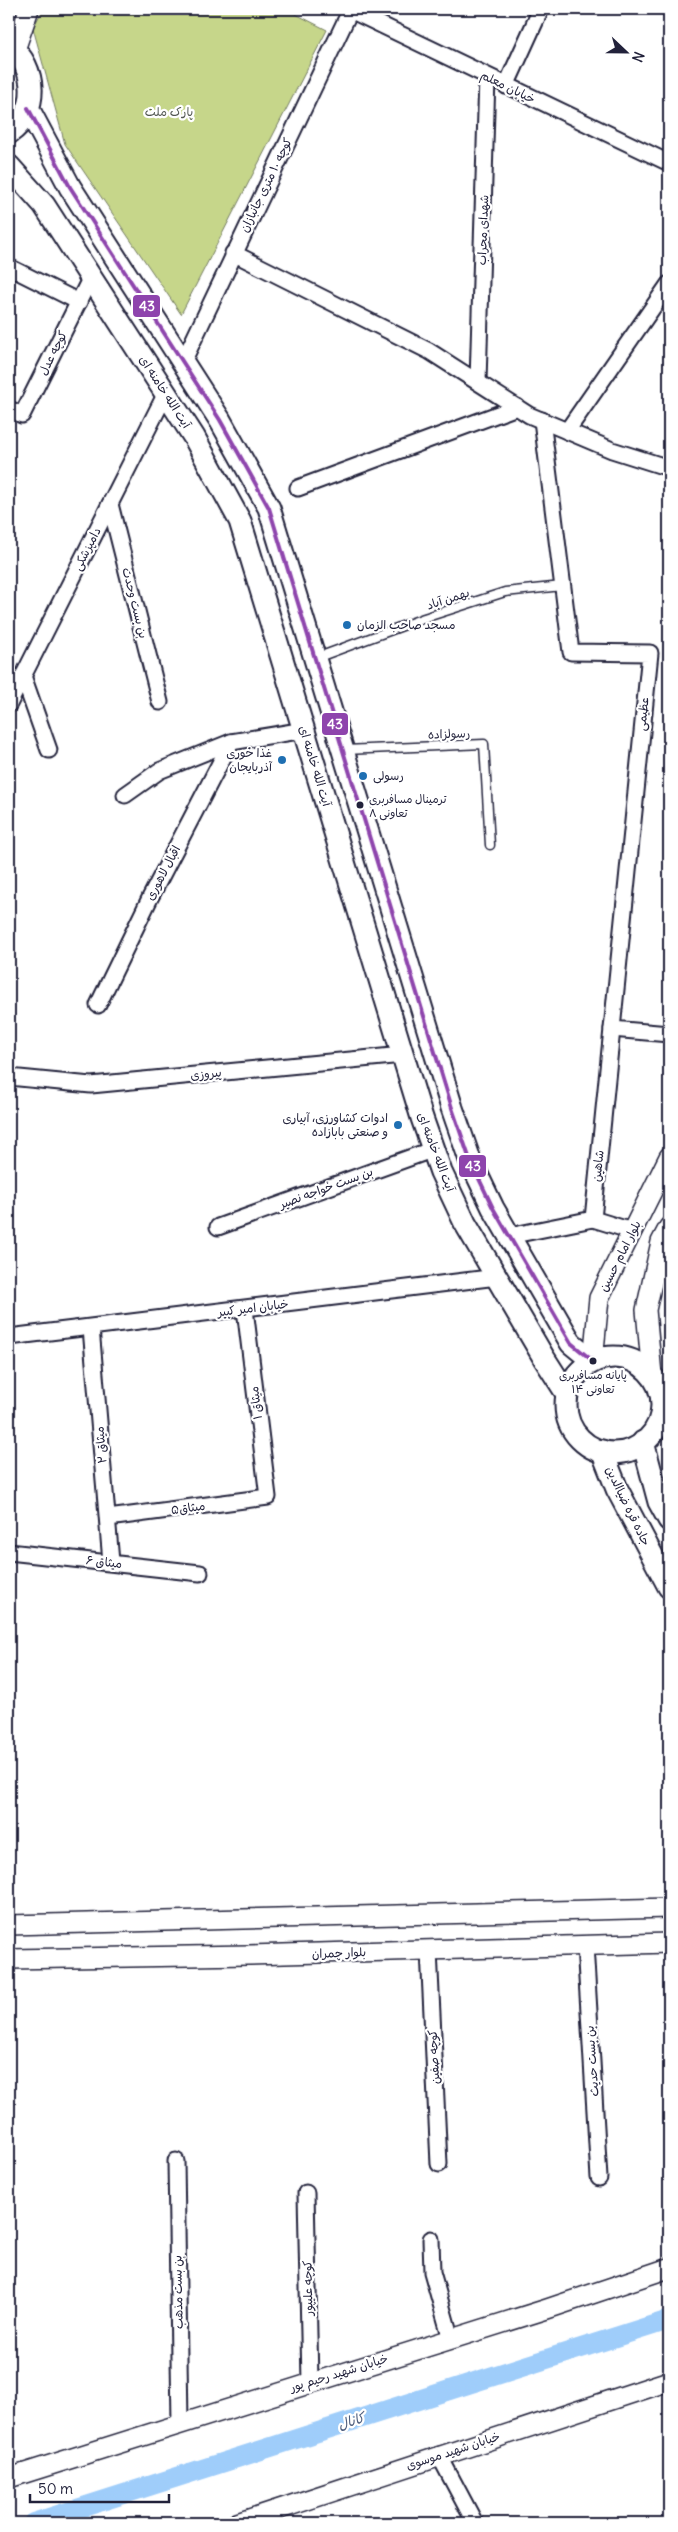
<svg xmlns="http://www.w3.org/2000/svg" width="678" height="2532" viewBox="0 0 678 2532" font-family="Delius,'Playpen Sans Arabic',sans-serif">
  <style>
    .green { fill: #c6d68a; stroke: #747c62 }
    .lines { fill: none; stroke-linecap: round; stroke-linejoin: round }
    .canal { stroke: #9fcdfa; stroke-width: 20 }
    .service-casing { stroke: #22223b; stroke-width: 11 }
    .minor-casing { stroke: #22223b; stroke-width: 19 }
    .tertiary-casing { stroke: #22223b; stroke-width: 22 }
    .secondary-casing { stroke: #22223b; stroke-width: 25 }
    .service { stroke: #fff; stroke-width: 8 }
    .minor { stroke: #fff; stroke-width: 15 }
    .tertiary { stroke: #fff; stroke-width: 19 }
    .secondary { stroke: #fff; stroke-width: 21 }
    .bus-1-casing { stroke: #fff; stroke-width: 8 }
    .bus-1 { stroke: #8e44ad; stroke-width: 4 }
    .poi-dot { fill: #1f6fb2; stroke: #fff; stroke-width: 2 }
    .bus-dot { fill: #22223b; stroke: #fff; stroke-width: 2 }
    .labels { text-anchor: middle; stroke-width: 4.5; stroke-linejoin: round; paint-order: stroke }
    .bus-label { font-size: 11px; fill: #22223b; stroke: #fff; text-anchor: start }
    .street-label { font-size: 12px; fill: #22223b; stroke: #fff }
    .park-label { font-size: 12px; fill: #535853; stroke: #fff }
    .poi-label { font-size: 12px; fill: #22223b; stroke: #fff; text-anchor: start }
    .water-label { font-size: 14px; font-style: italic; fill: #4e5e7e; stroke: #fff }
    .line-badge { stroke: #fff; stroke-width: 2 }
    .badge-label { font-size: 14px; text-anchor: middle; font-weight: bold; fill: #fff }
  </style>
  <rect width="100%" height="100%" fill="#fff"/>
  <filter id="ink" filterUnits="userSpaceOnUse"><feTurbulence type="fractalNoise" baseFrequency=".02" numOctaves="2"/><feDisplacementMap in="SourceGraphic" scale="10" xChannelSelector="R" yChannelSelector="G"/><feConvolveMatrix kernelMatrix="1 2 1 2 8 2 1 2 1" color-interpolation-filters="sRGB"/></filter>
  <g filter="url(#ink)">
    <path class="green" d="M43 9H286L327 30 181 314 65 144 33 28Z"/>
    <g class="lines">
      <path class="canal" d="M33 2523 669 2320"/>
      <g class="service-casing">
        <g id="service">
          <path d="M316 658 424 618 505 592 562 586"/>
          <path d="M345 750 484 744 490 845"/>
        </g>
      </g>
      <g class="minor-casing">
        <g id="minor">
          <path d="M348 9 669 163"/>
          <path d="M506 86 541 9"/>
          <path d="M233 253 429 351 529 415 612 450 669 468"/>
          <path d="M9 267 79 302"/>
          <path d="M183 362 351 9"/>
          <path d="M478 382 487 77"/>
          <path d="M9 409 22 415 91 277"/>
          <path d="M542 420 571 652 650 653 612 1029 669 1034"/>
          <path d="M567 431 669 284"/>
          <path d="M298 488 517 407"/>
          <path d="M110 504 160 702"/>
          <path d="M23 676 49 750"/>
          <path d="M9 704 166 393"/>
          <path d="M125 795 159 771 231 742 305 730"/>
          <path d="M98 1005 150 898 231 742"/>
          <path d="M9 1077 91 1085 403 1055"/>
          <path d="M593 1219 632 1231"/>
          <path d="M218 1227 434 1149"/>
          <path d="M509 1236 593 1219 612 1029"/>
          <path d="M91 1328 111 1562"/>
          <path d="M9 1337 497 1277"/>
          <path d="M108 1518 268 1497 245 1309"/>
          <path d="M9 1552 200 1573"/>
          <path d="M585 1945 599 2178"/>
          <path d="M429 1950 439 2164"/>
          <path d="M176 2161 180 2423"/>
          <path d="M306 2193 310 2382"/>
          <path d="M431 2239 432 2272 451 2339"/>
          <path d="M439 2455 475 2523"/>
        </g>
      </g>
      <g class="tertiary-casing">
        <g id="tertiary">
          <path d="M15 50 29 9"/>
          <path d="M593 1361 599 1298 669 1157"/>
          <path d="M652 1375 646 1310 661 1242 669 1227"/>
          <path d="M9 1925 669 1908"/>
          <path d="M9 1959 249 1955 669 1943"/>
          <path d="M9 2478 547 2309 669 2268"/>
          <path d="M237 2523 669 2381"/>
        </g>
      </g>
      <g class="secondary-casing">
        <g id="secondary">
          <path d="M9 45C37 67 40 112 9 133"/>
          <path d="M28 108 70 187 220 420 269 508 452 1108 470 1160 493 1208 571 1343 593 1361"/>
          <path d="M9 166 44 205 194 437 240 521 422 1118 441 1172 465 1223 544 1358 567 1394"/>
          <circle cx="614" cy="1405" r="48"/>
          <path d="M643 1442 659 1502 669 1520"/>
          <path d="M602 1451 617 1489 669 1587"/>
        </g>
      </g>
      <use href="#service" class="service"/>
      <use href="#minor" class="minor"/>
      <use href="#tertiary" class="tertiary"/>
      <use href="#secondary" class="secondary"/>
      <g class="bus-1-casing">
        <path id="bus-1" d="M28 108 70 187 220 420 269 508 452 1108 470 1160 493 1208 571 1343 593 1361"/>
      </g>
      <use href="#bus-1" class="bus-1"/>
    </g>
  </g>
  <g class="poi-dot">
    <circle cx="347" cy="625" r="5"/>
    <circle cx="282" cy="760" r="5"/>
    <circle cx="363" cy="776" r="5"/>
    <circle cx="398" cy="1125" r="5"/>
  </g>
  <g class="bus-dot">
    <circle cx="360" cy="805" r="4.5"/>
    <circle cx="593" cy="1361" r="4.5"/>
  </g>
  <g class="labels">
    <g class="bus-label">
      <text x="369" y="803">ترمینال مسافربری<tspan x="369" dy="14">تعاونی ۸</tspan></text>
      <text x="593" y="1379" text-anchor="middle">پایانه مسافربری<tspan x="593" dy="14">تعاونی ۱۴</tspan></text>
    </g>
    <g class="street-label">
      <text transform="translate(508 87) rotate(26)" y="4">خیابان معلم</text>
      <text transform="translate(266 185) rotate(-64)" y="4">کوچه ۱۰ متری جانبازان</text>
      <text transform="translate(483 230) rotate(-88)" y="4">شهدای محراب</text>
      <text transform="translate(53 353) rotate(-63)" y="4">کوچه عدل</text>
      <text transform="translate(165 392) rotate(57)" y="4">آیت الله خامنه ای</text>
      <text transform="translate(87 549) rotate(-63)" y="4">دامپزشکی</text>
      <text transform="translate(448 599) rotate(-18)" y="4">بهمن آباد</text>
      <text transform="translate(135 603) rotate(76)" y="4">بن بست وحدت</text>
      <text transform="translate(643 714) rotate(-84)" y="4">عظیمی</text>
      <text transform="translate(449 734) rotate(-2)" y="4">رسولزاده</text>
      <text transform="translate(315 766) rotate(73)" y="4">آیت الله خامنه ای</text>
      <text transform="translate(163 873) rotate(-62)" y="4">اقبال لاهوری</text>
      <text transform="translate(206 1074) rotate(-6)" y="4">پیروزی</text>
      <text transform="translate(436 1152) rotate(69)" y="4">آیت الله خامنه ای</text>
      <text transform="translate(598 1166) rotate(-84)" y="4">شاهین</text>
      <text transform="translate(326 1188) rotate(-20)" y="4">بن بست خواجه نصیر</text>
      <text transform="translate(620 1256) rotate(-63)" y="4">بلوار امام حسین</text>
      <text transform="translate(253 1308) rotate(-7)" y="4">خیابان امیر کبیر</text>
      <text transform="translate(256 1403) rotate(-97)" y="4">میثاق ۱</text>
      <text transform="translate(101 1445) rotate(-95)" y="4">میثاق ۲</text>
      <text transform="translate(628 1506) rotate(64)" y="4">جاده قره ضیاالدین</text>
      <text transform="translate(188 1508) rotate(-8)" y="4">میثاق۵</text>
      <text transform="translate(104 1562) rotate(6)" y="4">میثاق ۶</text>
      <text transform="translate(339 1953) rotate(-2)" y="4">بلوار چمران</text>
      <text transform="translate(434 2057) rotate(-93)" y="4">کوچه صفین</text>
      <text transform="translate(592 2061) rotate(-94)" y="4">بن بست حدیث</text>
      <text transform="translate(308 2288) rotate(-91)" y="4">کوچه علیپور</text>
      <text transform="translate(178 2292) rotate(-91)" y="4">بن بست مذهب</text>
      <text transform="translate(339 2373) rotate(-17)" y="4">خیابان شهید رحیم پور</text>
      <text transform="translate(453 2451) rotate(-18)" y="4">خیابان شهید موسوی</text>
    </g>
    <g class="park-label">
      <text x="169" y="116">پارک ملت</text>
    </g>
    <g class="poi-label">
      <text x="357" y="629">مسجد صاحب الزمان</text>
      <text x="272" y="757" text-anchor="end">غذا خوری<tspan x="272" dy="14">آذربایجان</tspan></text>
      <text x="373" y="780">رسولی</text>
      <text x="388" y="1122" text-anchor="end">ادوات کشاورزی، آبیاری<tspan x="388" dy="14">و صنعتی بابازاده</tspan></text>
    </g>
    <g class="water-label">
      <text transform="translate(351 2421) rotate(-18)" y="5">کانال</text>
    </g>
  </g>
  <g class="line-badge">
    <rect x="132" y="294" width="29" height="24" rx="5" fill="#8e44ad"/>
    <rect x="321" y="712" width="28" height="24" rx="5" fill="#8e44ad"/>
    <rect x="458" y="1154" width="29" height="24" rx="5" fill="#8e44ad"/>
  </g>
  <g class="badge-label">
    <text x="147" y="311">43</text>
    <text x="335" y="729">43</text>
    <text x="473" y="1171">43</text>
  </g>
  <rect width="678" height="2532" fill="none" stroke="#fff" stroke-width="30"/>
  <rect x="15" y="15" width="648" height="2502" fill="none" stroke="#22223b" stroke-width="2" filter="url(#ink)"/>
  <g transform="translate(626 52) rotate(112)" stroke="#ffffff" stroke-width="4" paint-order="stroke">
  <path d="M0-4L9 19L0 12L-9 19Z" fill="#22223b"/>
  <text y="-8" font-size="14" font-weight="bold" text-anchor="middle" fill="#22223b">N</text>
  </g>
  <path d="M30 2494v8h139v-8" fill="none" stroke="#22223b" stroke-width="2.5"/>
  <text x="38" y="2494" font-size="15" fill="#22223b" stroke="#ffffff" stroke-width="4" paint-order="stroke">50 m</text>
</svg>
